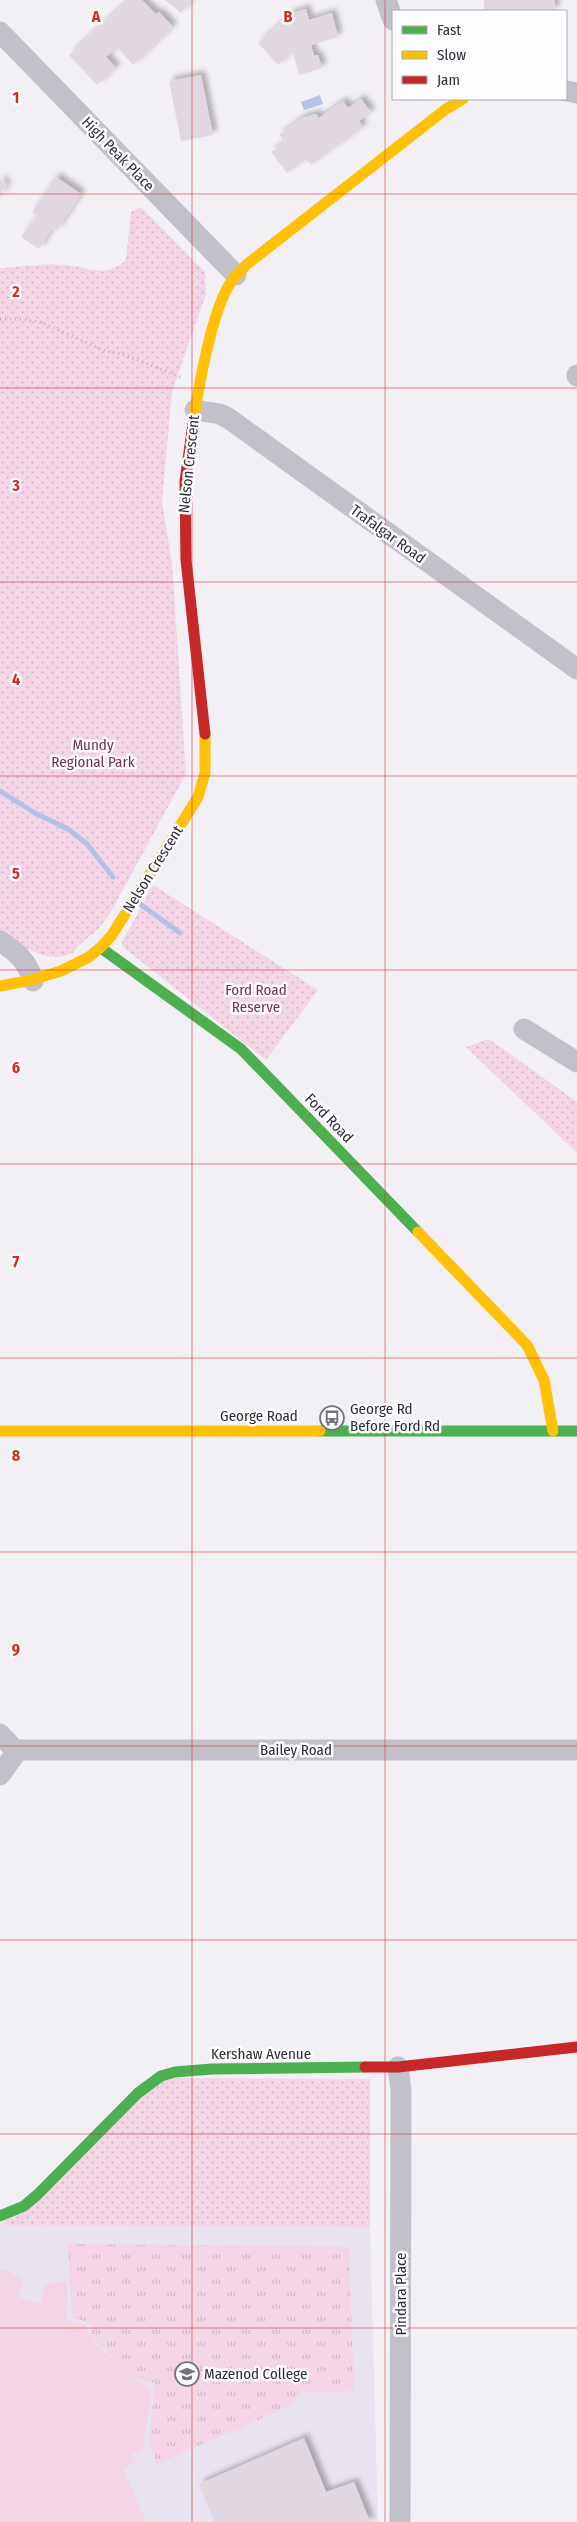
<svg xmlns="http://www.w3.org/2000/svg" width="577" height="2522" viewBox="0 0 577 2522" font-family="'Fira Sans Condensed',sans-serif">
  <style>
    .built { fill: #e8e3ef }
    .grass { fill: url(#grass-tufts) }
    .park { fill: url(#park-dots) }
    .pitch { fill: #f3d5e6 }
    .water { fill: #b3c2e5 }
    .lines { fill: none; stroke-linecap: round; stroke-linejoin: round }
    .stream { stroke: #b3c2e5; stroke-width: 5 }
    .building { fill: #e0d7e1; filter: url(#shadow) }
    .path { stroke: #b5b4ba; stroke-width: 3; stroke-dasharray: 1 4; stroke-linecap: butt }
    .street { stroke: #c2c1c9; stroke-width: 21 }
    .fast { stroke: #4caf50; stroke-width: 11 }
    .slow { stroke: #ffc107; stroke-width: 11 }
    .jam { stroke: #c62828; stroke-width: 11 }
    .grid { fill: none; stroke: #d62828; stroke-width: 1; stroke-opacity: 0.55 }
    .labels { text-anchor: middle; stroke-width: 5; stroke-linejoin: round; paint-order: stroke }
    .street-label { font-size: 15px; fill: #302e32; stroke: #fdfcfe }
    .park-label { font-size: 15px; fill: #723056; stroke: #fdfcfe }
    .poi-label { font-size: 15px; fill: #302e32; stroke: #fdfcfe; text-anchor: start }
    .grid-label { font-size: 16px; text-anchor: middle; font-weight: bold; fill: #d62828; stroke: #fdfcfe; stroke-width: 5; stroke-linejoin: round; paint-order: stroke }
  </style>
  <defs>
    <pattern id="grass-tufts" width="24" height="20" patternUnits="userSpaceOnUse" patternTransform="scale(1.25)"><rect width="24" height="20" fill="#f3d5e6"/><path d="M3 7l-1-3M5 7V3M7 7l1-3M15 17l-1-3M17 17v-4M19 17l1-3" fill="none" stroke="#d1b7c6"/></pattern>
    <pattern id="park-dots" width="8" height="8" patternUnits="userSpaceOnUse" patternTransform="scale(1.25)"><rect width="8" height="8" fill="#f3d5e6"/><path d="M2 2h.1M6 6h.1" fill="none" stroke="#d1b7c6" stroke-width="1.8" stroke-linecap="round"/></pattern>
    <filter id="shadow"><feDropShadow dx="4.5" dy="-4.5" stdDeviation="2.5" flood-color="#0004"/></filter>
  </defs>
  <rect width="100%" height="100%" fill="#f2f0f5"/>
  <path class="built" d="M0 2225 370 2227 378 2522H0Z"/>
  <path class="grass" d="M68 2244 349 2247 354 2391 302 2392 289 2406 157 2464 149 2442 155 2383 132 2377 90 2335 92 2324 72 2317Z"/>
  <g class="park">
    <path d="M141 207 205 272 206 294 172 392 162 501 172 563 186 774 109 915 99 928 76 948 74 952C49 967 22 945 0 933V268C20 267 43 263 63 265 89 266 103 280 126 260L131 212Z"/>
    <path d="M153 885 318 990 266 1060 123 947 122 942Z"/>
    <path d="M489 1039 577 1102V1153L466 1047Z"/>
    <path d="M157 2078 370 2079V2227L1 2225Z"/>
  </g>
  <path class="pitch" d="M0 2270H7L11 2274 23 2278 18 2297 40 2304 46 2284 67 2281V2321L85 2324 93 2342 132 2377 149 2388 151 2396 142 2452 130 2454 135 2461 123 2468 146 2522H0Z"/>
  <path class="water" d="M320 95 323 104 304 110 301 102Z"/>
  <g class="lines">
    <g class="stream">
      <path d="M0 791 35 813 68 829 87 844 113 877"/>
      <path d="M140 904 180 933"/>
    </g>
  </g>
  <g class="building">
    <path d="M128 0H142L156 14 159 12 173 27 133 65 117 47 106 57 116 68 97 85 69 55Z"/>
    <path d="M165 0H192L181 13Z"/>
    <rect x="484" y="0" width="71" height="11"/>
    <path d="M306 9 309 20 332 13 338 37 311 45 314 56 318 55 322 68 299 75 293 52 278 65 258 43 290 14Z"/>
    <path d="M201 75 213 135 181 141 169 81Z"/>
    <path d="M361 99 371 112 359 121 363 127 311 165 306 159 287 173 271 152 285 142 279 135 302 118 316 114 319 118 343 101 348 108Z"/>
    <path d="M56 177 81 194 57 230 53 228 39 249 21 237 37 215 32 212Z"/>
    <path d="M0 178 7 186 2 191 4 194 0 197Z"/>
    <path d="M304 2438 326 2492 354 2482 370 2522H214L199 2484Z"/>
  </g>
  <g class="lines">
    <path class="path" d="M0 319H23L43 323 105 351 123 354 180 377"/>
    <g class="street">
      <path d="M386 0 393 20"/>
      <path d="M0 32 236 275"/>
      <path d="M566 91 577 93"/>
      <path d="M577 375V376"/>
      <path d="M195 410 220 414 228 418 577 669"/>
      <path d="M0 941C17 952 28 962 33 981"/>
      <path d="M524 1029 577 1062"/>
      <path d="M0 1734 12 1747 15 1754 0 1775"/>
      <path d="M14 1750H577"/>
      <path d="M398 2067 401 2090 400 2522"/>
    </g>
    <g class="fast">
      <path d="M101 948 241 1049 418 1232"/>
      <path d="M320 1431H577"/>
      <path d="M0 2216 24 2206 37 2195 138 2093 161 2076 175 2072 212 2069 365 2067"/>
    </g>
    <g class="slow">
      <path d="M193 424C198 390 212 309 231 282 235 276 241 271 246 265L446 109 463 99"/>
      <path d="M0 986 31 980 61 971 89 957 101 947 112 935 198 797 205 773V734"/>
      <path d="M418 1232 527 1345 544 1380 553 1431"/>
      <path d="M0 1431H320"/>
    </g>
    <g class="jam">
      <path d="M193 424 185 481 186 560 205 734"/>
      <path d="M365 2067H398L577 2047"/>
    </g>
  </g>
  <path class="grid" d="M192 0V2522M385 0V2522M0 194H577M0 388H577M0 582H577M0 776H577M0 970H577M0 1164H577M0 1358H577M0 1552H577M0 1746H577M0 1940H577M0 2134H577M0 2328H577"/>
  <defs>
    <g id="bus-ring" transform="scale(1.25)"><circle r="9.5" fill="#fdfcfe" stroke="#747276" stroke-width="1.5"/><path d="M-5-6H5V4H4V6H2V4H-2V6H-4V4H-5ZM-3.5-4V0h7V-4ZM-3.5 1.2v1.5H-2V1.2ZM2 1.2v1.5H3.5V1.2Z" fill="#747276"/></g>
    <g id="university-ring" transform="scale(1.25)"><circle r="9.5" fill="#fdfcfe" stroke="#747276" stroke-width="1.5"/><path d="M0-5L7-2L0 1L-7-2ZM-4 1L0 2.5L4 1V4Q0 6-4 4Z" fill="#747276"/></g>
  </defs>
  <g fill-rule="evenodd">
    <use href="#bus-ring" x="332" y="1418"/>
    <use href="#university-ring" x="187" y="2374"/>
  </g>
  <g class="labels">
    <g class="street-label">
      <text transform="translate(118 154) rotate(46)" y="5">High Peak Place</text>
      <text transform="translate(189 464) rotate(-84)" y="5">Nelson Crescent</text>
      <text transform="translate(388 534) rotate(36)" y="5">Trafalgar Road</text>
      <text transform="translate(153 869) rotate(-58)" y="5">Nelson Crescent</text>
      <text transform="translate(329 1118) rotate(46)" y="5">Ford Road</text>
      <text x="259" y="1421">George Road</text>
      <text x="296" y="1755">Bailey Road</text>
      <text x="261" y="2059">Kershaw Avenue</text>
      <text transform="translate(401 2294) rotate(-90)" y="5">Pindara Place</text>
    </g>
    <g class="park-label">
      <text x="93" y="750">Mundy<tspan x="93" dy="17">Regional Park</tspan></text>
      <text x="256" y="995">Ford Road<tspan x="256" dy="17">Reserve</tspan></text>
    </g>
    <g class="poi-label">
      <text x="350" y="1414">George Rd<tspan x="350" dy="17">Before Ford Rd</tspan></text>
      <text x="204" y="2379">Mazenod College</text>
    </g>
  </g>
  <g class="grid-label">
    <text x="96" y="22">A</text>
    <text x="288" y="22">B</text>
    <text x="16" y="103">1</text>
    <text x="16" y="297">2</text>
    <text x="16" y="491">3</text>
    <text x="16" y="685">4</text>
    <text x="16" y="879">5</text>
    <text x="16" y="1073">6</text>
    <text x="16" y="1267">7</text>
    <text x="16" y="1461">8</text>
    <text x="16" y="1655">9</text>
  </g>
  <rect x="392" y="10" width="175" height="90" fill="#fdfcfe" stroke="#abaaac"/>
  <rect x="402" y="26" width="25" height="8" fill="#4caf50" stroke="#abaaac"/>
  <text x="437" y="35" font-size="15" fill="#302e32">Fast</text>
  <rect x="402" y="51" width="25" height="8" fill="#ffc107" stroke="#abaaac"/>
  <text x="437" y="60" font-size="15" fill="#302e32">Slow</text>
  <rect x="402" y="76" width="25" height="8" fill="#c62828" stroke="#abaaac"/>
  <text x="437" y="85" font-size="15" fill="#302e32">Jam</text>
</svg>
